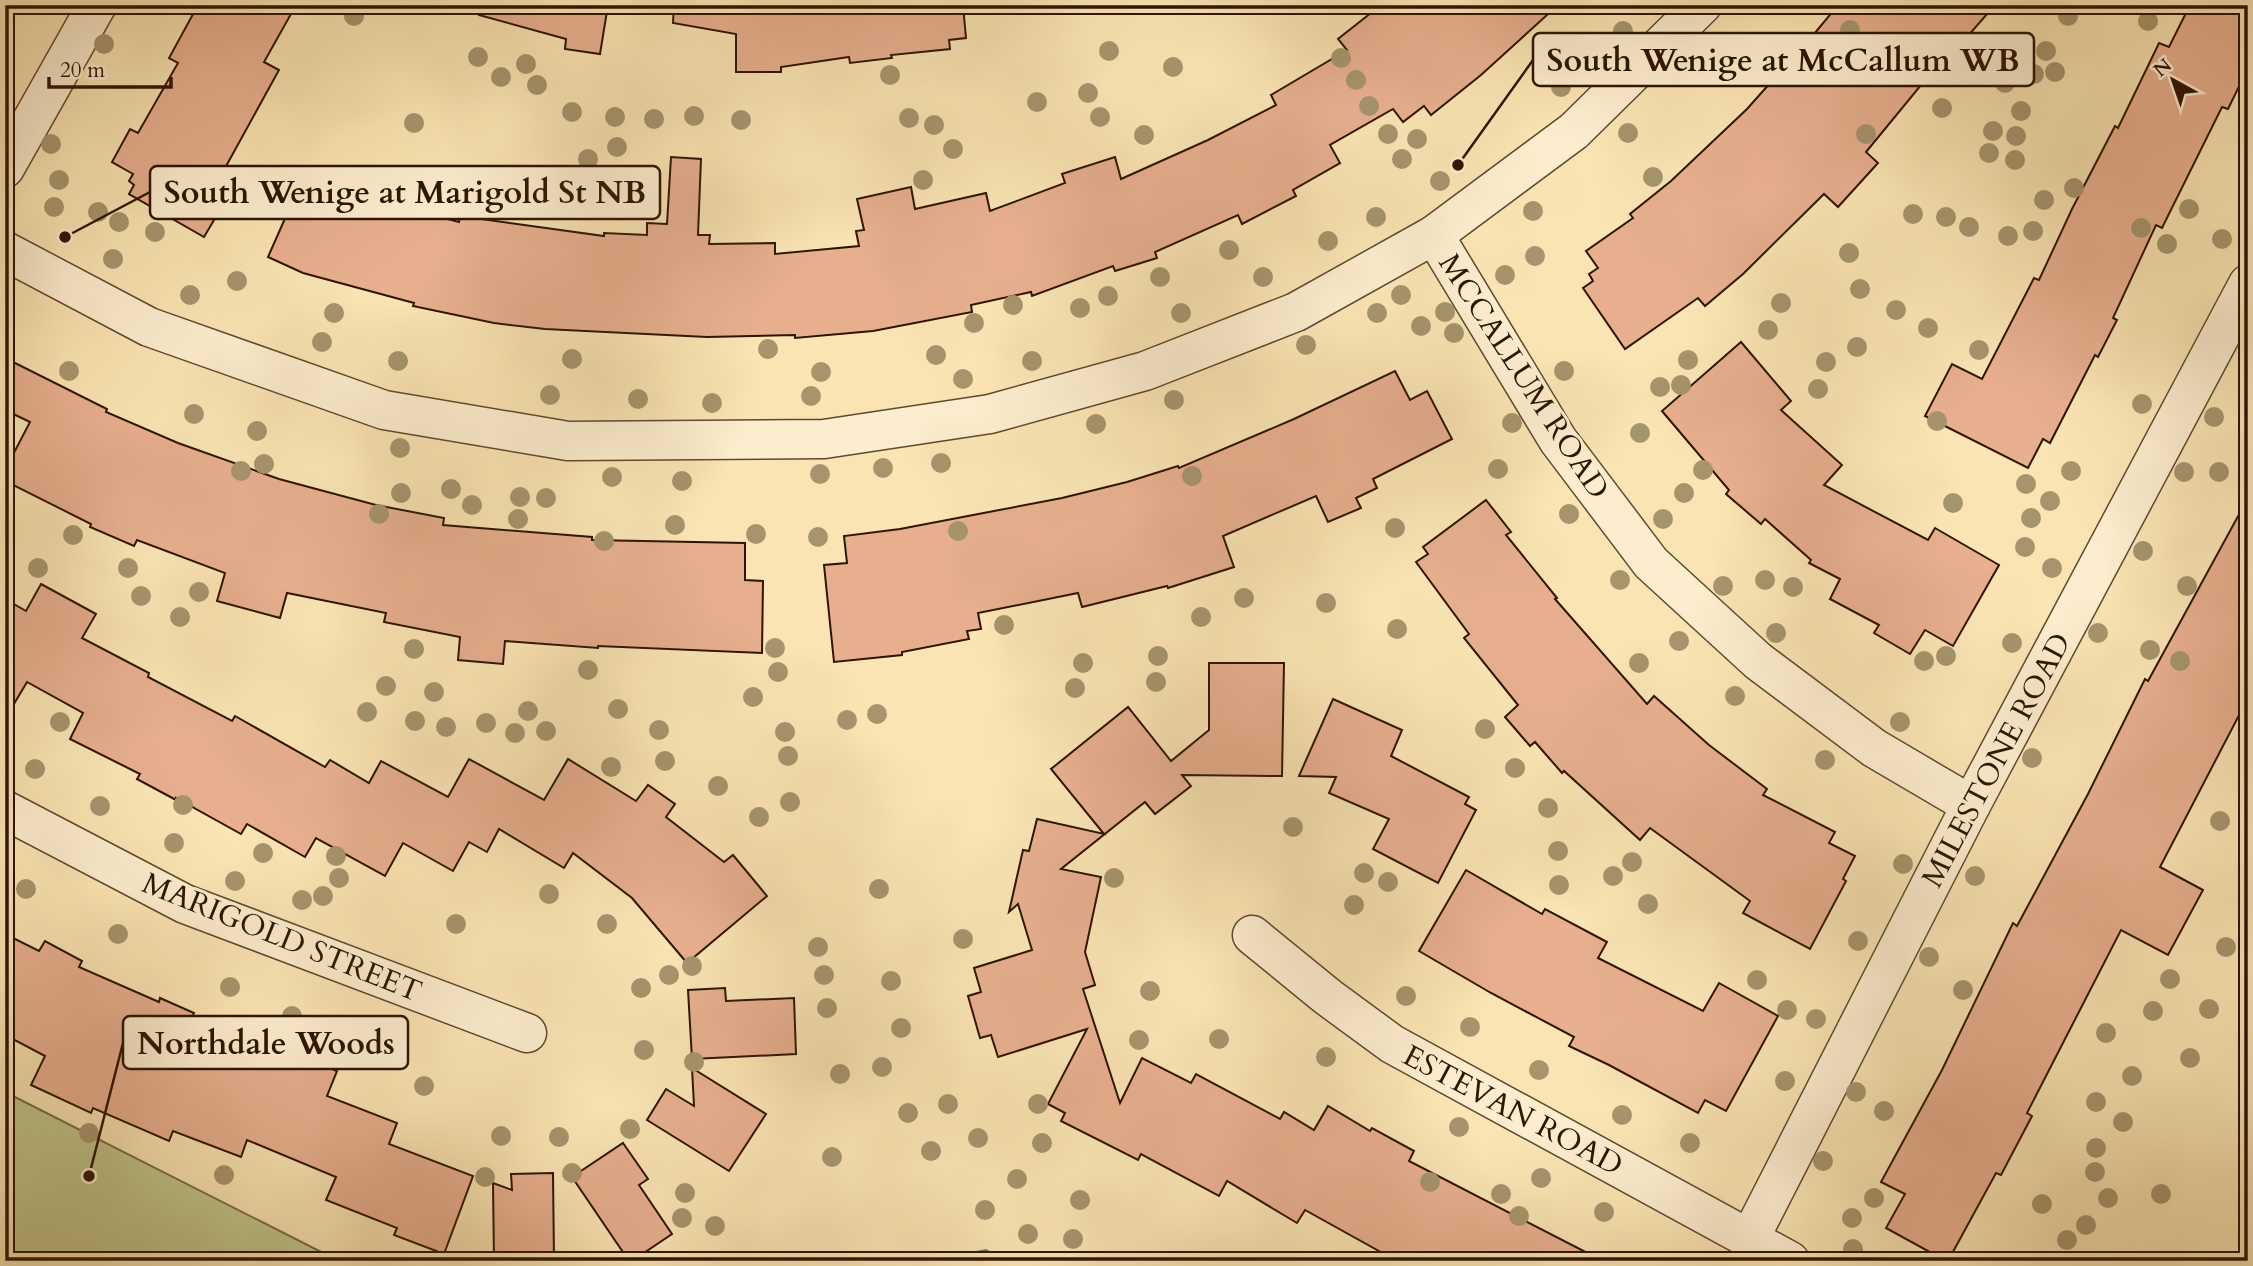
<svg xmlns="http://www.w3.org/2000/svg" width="2253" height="1266" viewBox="0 0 2253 1266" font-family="Cardo,serif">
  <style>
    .green { fill: #c0c48b; stroke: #776c46; stroke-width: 2 }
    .water { fill: #9ebfae; stroke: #717b69; stroke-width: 2 }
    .building { fill: #e7af8e; stroke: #2e1402; stroke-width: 2 }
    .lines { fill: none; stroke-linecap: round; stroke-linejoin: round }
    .minor-casing { stroke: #61482e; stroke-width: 41 }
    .minor { stroke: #fcedce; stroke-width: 38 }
    .tree { fill: #a6946c }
    .labels { text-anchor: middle; stroke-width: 6; stroke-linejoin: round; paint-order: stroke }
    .street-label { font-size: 30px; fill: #2e1402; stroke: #fcedce }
    .leader { fill: none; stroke: #2e1402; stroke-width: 2.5 }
    .callout-dot { fill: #2e1402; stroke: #fcedce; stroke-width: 2.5 }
    .callout { fill: #fcedce; stroke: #2e1402; stroke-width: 2.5 }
    .callout-label { font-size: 32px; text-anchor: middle; font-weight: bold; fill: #2e1402 }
  </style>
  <rect width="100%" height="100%" fill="#fae4b3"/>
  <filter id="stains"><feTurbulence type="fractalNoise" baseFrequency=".00286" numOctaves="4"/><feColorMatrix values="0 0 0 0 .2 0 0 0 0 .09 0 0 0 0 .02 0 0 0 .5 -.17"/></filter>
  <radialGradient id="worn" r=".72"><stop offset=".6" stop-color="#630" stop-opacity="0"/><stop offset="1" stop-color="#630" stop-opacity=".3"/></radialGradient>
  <path class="green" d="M5 1092 339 1261H5Z"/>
  <path class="water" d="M986 1250 1005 1261H929Z"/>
  <g class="building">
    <path d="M198 5H296L264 62 279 70 219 179 233 188 204 237 129 194 134 185 129 181 133 174 112 162 130 129 138 133 178 63 169 58Z"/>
    <path d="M480 5H608L600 54 565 49 566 39 479 15Z"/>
    <path d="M674 5H963L966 38 949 40 950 49 891 55 892 58 850 63 849 57 781 67V72H736V34L673 23Z"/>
    <path d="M1381 5H1558L1481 75 1431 115 1424 106 1403 122 1393 109 1330 145 1340 163 1293 190 1296 196 1242 224 1238 215 1155 252 1157 258 1115 271 1113 266 1032 296 1031 292 971 305 972 312 873 331 795 338V335L707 337 545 329 494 323 413 306 414 303 303 273 268 257 302 180 459 222 460 216 604 236V233L647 235V223L667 224 671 157 701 159 698 235H710L709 244 775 243V254L859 246 856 231 864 230 857 199 911 187 915 209 986 193 990 211 1065 183 1062 174 1115 157 1121 179 1208 140 1276 105 1271 95 1347 50 1338 39Z"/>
    <path d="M1838 5H1995L1933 76 1930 74 1866 152 1878 163 1838 207 1824 194 1743 274 1705 306 1698 298 1625 349 1583 288 1593 281 1589 274 1598 268 1586 251 1633 218 1630 214 1671 181 1747 109 1779 73 1781 74Z"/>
    <path d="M2190 5H2248V68L2228 109 2222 107 2162 228 2156 225 2113 318 2117 320 2098 357 2095 355 2050 443 2043 439 2028 468 1925 416 1952 364 1982 379 2034 278 2039 280 2072 209 2115 126 2118 128 2159 43 2169 47Z"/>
    <path d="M1741 342 1791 401 1781 410 1842 465 1824 485 1928 540 1935 528 1999 565 1953 646 1925 630 1910 654 1874 633 1879 625 1830 599 1840 579 1809 563 1811 560 1765 519 1761 524 1726 494 1729 490 1662 411Z"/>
    <path d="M5 358 107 409 106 412 178 443 279 479 376 505 444 518 443 525 592 537V540L745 543V580L763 581 762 653 598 646V648L505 641 503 664 458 660 460 637 384 622 386 613 287 593 280 618 217 601 225 573 137 540 134 546 90 527 91 524 5 481V470L30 422 5 410Z"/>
    <path d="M1395 371 1410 400 1427 391 1452 439 1373 479 1377 488 1356 498 1361 508 1328 522 1316 496 1223 536 1234 567 1168 588 1167 586 1082 607 1078 593 978 613 981 629 967 631 969 639 902 652V655L834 662 824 565 847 563 844 536 900 529 1062 498 1127 482 1178 466 1179 468 1294 419Z"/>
    <path d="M2248 498V698L2160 867 2203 890 2168 955 2121 930 2027 1113 2032 1116 2001 1175 1996 1173 1948 1261H1946L1886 1228 1905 1194 1881 1182 1942 1070 2013 923 2017 926 2088 794 2145 679 2148 681Z"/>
    <path d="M1486 500 1511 532 1506 535 1557 598 1555 599 1647 704 1654 696 1709 745 1767 789 1763 795 1835 832 1829 843 1855 856 1843 879 1846 881 1810 949 1743 913 1750 901 1650 828 1640 840 1564 771 1562 773 1535 742 1530 746 1505 717 1518 705 1464 638 1469 634 1416 562 1428 554 1423 547Z"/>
    <path d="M41 584 96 614 82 638 149 673 148 677 232 721 235 716 325 767 330 760 369 783 381 761 448 797 469 759 544 800 568 759 636 801 648 785 675 804 666 817 724 862 733 855 767 896 687 963 632 898 573 853 564 868 499 829 487 852 469 842 453 871 403 843 385 876 316 838 305 857 247 824 241 834 176 798V800L137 779 140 774 70 739 83 713 27 682 5 719V599L26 611Z"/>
    <path d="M1209 663H1284L1282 776 1182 775 1191 786 1155 814 1145 802 1061 869 1101 877 1085 952 1095 985 1083 989 1120 1103 1142 1058 1191 1083 1196 1074 1280 1119 1284 1112 1314 1130 1328 1106 1370 1131 1372 1128 1414 1151 1409 1161 1603 1261H1397L1305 1210 1297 1223 1227 1181 1219 1196 1141 1154 1138 1160 1061 1121 1065 1113 1048 1104 1087 1029 998 1057 991 1035 980 1038 968 996 981 992 974 968 1032 950 1018 904 1009 912 1023 850 1029 851 1037 819 1104 834 1051 769 1128 707 1171 761 1209 730Z"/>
    <path d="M1333 699 1402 730 1391 756 1469 797 1465 804 1476 810 1438 883 1373 849 1389 819 1329 793 1336 777 1299 776Z"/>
    <path d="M1466 870 1542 914 1545 909 1607 942 1598 958 1703 1011 1719 983 1778 1016 1726 1111 1705 1100 1698 1113 1609 1065 1569 1046 1574 1037 1491 993 1419 951Z"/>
    <path d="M5 934 39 951 45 941 82 961 79 967 159 1002 160 998 194 1013 188 1027 289 1065 294 1054 337 1071 327 1096 397 1123 389 1144 473 1176 444 1254 394 1235 397 1228 326 1200 336 1177 247 1140 241 1157 173 1131 169 1141 93 1108 91 1113 31 1085 45 1056 5 1035Z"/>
    <path d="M725 988 726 1001 794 998 796 1054 692 1059 688 990Z"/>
    <path d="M692 1068 766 1114 729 1171 647 1120 666 1089 694 1106Z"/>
    <path d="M623 1143 648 1179 639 1185 672 1234 632 1261H629L572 1177Z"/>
    <path d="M553 1173 554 1261H494L493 1183 512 1190 511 1174Z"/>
  </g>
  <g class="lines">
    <g class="minor-casing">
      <g id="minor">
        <path d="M5 168 97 5"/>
        <path d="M1434 235 1558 440 1651 563 1758 661 1874 748 1971 805"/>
        <path d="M5 251 149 327 384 410 568 441 824 439 990 414 1145 371 1296 312 1434 235 1574 131 1702 5"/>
        <path d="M5 810 185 904 527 1033"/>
        <path d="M1252 935 1328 997 1392 1044 1790 1261"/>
        <path d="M1750 1238 1971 805 2248 284"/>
      </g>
    </g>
    <use href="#minor" class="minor"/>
  </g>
  <g class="tree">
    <circle cx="354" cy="16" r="10"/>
    <circle cx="2068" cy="16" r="10"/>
    <circle cx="2148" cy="21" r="10"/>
    <circle cx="1850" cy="30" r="10"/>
    <circle cx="1623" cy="31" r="10"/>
    <circle cx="104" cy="44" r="10"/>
    <circle cx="1109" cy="51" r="10"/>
    <circle cx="2046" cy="51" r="10"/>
    <circle cx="478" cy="57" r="10"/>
    <circle cx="1341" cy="58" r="10"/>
    <circle cx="526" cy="64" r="10"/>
    <circle cx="1173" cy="67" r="10"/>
    <circle cx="2055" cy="72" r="10"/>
    <circle cx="2034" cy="74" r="10"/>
    <circle cx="890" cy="75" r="10"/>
    <circle cx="501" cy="77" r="10"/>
    <circle cx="1356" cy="80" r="10"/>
    <circle cx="2005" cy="83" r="10"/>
    <circle cx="537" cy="85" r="10"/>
    <circle cx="1561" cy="87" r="10"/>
    <circle cx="1088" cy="93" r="10"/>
    <circle cx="1037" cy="102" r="10"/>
    <circle cx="1369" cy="106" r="10"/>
    <circle cx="1942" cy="108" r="10"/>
    <circle cx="2021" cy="111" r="10"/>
    <circle cx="572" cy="112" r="10"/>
    <circle cx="694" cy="116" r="10"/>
    <circle cx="615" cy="117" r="10"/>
    <circle cx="1100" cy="117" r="10"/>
    <circle cx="909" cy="118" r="10"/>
    <circle cx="654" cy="119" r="10"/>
    <circle cx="741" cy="120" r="10"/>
    <circle cx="414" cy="123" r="10"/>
    <circle cx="934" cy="125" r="10"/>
    <circle cx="1993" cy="131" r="10"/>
    <circle cx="1628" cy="133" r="10"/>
    <circle cx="1388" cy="134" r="10"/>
    <circle cx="1866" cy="134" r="10"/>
    <circle cx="1144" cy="135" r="10"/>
    <circle cx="2016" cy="136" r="10"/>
    <circle cx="1417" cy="139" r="10"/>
    <circle cx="51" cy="144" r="10"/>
    <circle cx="617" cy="147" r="10"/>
    <circle cx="953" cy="149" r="10"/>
    <circle cx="1989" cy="153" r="10"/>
    <circle cx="588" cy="159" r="10"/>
    <circle cx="1402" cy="159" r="10"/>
    <circle cx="2015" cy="160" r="10"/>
    <circle cx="1653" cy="177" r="10"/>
    <circle cx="59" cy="180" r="10"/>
    <circle cx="923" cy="180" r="10"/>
    <circle cx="1440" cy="181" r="10"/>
    <circle cx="2074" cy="188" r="10"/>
    <circle cx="2044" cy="200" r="10"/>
    <circle cx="54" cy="207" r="10"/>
    <circle cx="2189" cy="209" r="10"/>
    <circle cx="1533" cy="211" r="10"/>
    <circle cx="98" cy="212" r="10"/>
    <circle cx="1913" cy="214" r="10"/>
    <circle cx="1376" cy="217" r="10"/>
    <circle cx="1946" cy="217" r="10"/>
    <circle cx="119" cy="222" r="10"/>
    <circle cx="1969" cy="227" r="10"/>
    <circle cx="2141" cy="228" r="10"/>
    <circle cx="2033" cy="231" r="10"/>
    <circle cx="155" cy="232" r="10"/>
    <circle cx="2008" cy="236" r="10"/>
    <circle cx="2222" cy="239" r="10"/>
    <circle cx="1328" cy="241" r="10"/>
    <circle cx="2167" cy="244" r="10"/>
    <circle cx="1229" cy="250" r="10"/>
    <circle cx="1849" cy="253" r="10"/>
    <circle cx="1535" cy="256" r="10"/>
    <circle cx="113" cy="259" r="10"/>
    <circle cx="1505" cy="275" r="10"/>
    <circle cx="1160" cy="277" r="10"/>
    <circle cx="1263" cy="277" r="10"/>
    <circle cx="237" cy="281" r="10"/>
    <circle cx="1860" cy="289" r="10"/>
    <circle cx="190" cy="295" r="10"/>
    <circle cx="1401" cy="295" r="10"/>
    <circle cx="1108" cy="296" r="10"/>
    <circle cx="1781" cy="303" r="10"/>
    <circle cx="1013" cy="305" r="10"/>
    <circle cx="1080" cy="308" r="10"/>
    <circle cx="1896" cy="310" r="10"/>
    <circle cx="1445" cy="312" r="10"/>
    <circle cx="334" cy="313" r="10"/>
    <circle cx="1181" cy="313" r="10"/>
    <circle cx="1377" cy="313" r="10"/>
    <circle cx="974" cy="323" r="10"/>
    <circle cx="1421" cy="326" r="10"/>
    <circle cx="1928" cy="328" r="10"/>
    <circle cx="1768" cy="330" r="10"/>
    <circle cx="1454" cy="333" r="10"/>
    <circle cx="322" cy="342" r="10"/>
    <circle cx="1306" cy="345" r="10"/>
    <circle cx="1857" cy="347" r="10"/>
    <circle cx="768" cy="349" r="10"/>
    <circle cx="1979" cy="350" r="10"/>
    <circle cx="936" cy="355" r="10"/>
    <circle cx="572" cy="359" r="10"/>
    <circle cx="1688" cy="360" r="10"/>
    <circle cx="398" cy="361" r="10"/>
    <circle cx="1032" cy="361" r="10"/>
    <circle cx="1826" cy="362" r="10"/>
    <circle cx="69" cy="371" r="10"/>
    <circle cx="1564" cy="371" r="10"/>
    <circle cx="821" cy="372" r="10"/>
    <circle cx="963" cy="379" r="10"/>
    <circle cx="1681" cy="385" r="10"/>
    <circle cx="1660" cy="387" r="10"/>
    <circle cx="1818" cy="389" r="10"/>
    <circle cx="550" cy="395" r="10"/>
    <circle cx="811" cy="396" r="10"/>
    <circle cx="638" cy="399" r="10"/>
    <circle cx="1174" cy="400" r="10"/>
    <circle cx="712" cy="403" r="10"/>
    <circle cx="2142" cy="404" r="10"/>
    <circle cx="194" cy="414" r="10"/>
    <circle cx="2214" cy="417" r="10"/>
    <circle cx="1937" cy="421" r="10"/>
    <circle cx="1512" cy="423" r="10"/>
    <circle cx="1096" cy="424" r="10"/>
    <circle cx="257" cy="431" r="10"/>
    <circle cx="1640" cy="433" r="10"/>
    <circle cx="400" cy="448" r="10"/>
    <circle cx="941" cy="463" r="10"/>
    <circle cx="264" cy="464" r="10"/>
    <circle cx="883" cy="468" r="10"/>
    <circle cx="1498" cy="469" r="10"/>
    <circle cx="1703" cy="470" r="10"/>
    <circle cx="241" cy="471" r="10"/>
    <circle cx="2071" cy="471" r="10"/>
    <circle cx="2184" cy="472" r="10"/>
    <circle cx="2219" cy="472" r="10"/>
    <circle cx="820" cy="474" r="10"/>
    <circle cx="1192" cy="476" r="10"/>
    <circle cx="612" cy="477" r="10"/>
    <circle cx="682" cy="481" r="10"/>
    <circle cx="2026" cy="484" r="10"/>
    <circle cx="451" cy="489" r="10"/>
    <circle cx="401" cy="493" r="10"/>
    <circle cx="1684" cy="493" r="10"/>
    <circle cx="520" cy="497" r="10"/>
    <circle cx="546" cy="498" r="10"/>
    <circle cx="2050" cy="501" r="10"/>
    <circle cx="1953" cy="503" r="10"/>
    <circle cx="472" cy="505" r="10"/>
    <circle cx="379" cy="514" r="10"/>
    <circle cx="1569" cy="514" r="10"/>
    <circle cx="2031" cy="518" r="10"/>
    <circle cx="518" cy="519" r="10"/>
    <circle cx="1663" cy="519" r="10"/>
    <circle cx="675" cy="525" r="10"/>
    <circle cx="1395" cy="528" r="10"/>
    <circle cx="958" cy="531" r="10"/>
    <circle cx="756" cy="534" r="10"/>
    <circle cx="73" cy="535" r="10"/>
    <circle cx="818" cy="537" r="10"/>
    <circle cx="604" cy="541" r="10"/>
    <circle cx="2025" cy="547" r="10"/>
    <circle cx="2143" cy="551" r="10"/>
    <circle cx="38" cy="568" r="10"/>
    <circle cx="128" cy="568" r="10"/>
    <circle cx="2052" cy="568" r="10"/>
    <circle cx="1620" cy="580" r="10"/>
    <circle cx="1765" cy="580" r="10"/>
    <circle cx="1723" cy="586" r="10"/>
    <circle cx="2187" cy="586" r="10"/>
    <circle cx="1793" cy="587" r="10"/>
    <circle cx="199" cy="592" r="10"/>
    <circle cx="141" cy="596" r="10"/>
    <circle cx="1244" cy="598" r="10"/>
    <circle cx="1326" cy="603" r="10"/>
    <circle cx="180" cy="617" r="10"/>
    <circle cx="1201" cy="617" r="10"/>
    <circle cx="1004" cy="625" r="10"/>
    <circle cx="1397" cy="629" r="10"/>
    <circle cx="1776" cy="633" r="10"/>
    <circle cx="2098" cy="633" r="10"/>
    <circle cx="1679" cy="641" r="10"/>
    <circle cx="2012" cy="643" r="10"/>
    <circle cx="775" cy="648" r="10"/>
    <circle cx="414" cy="649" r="10"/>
    <circle cx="2150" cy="650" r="10"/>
    <circle cx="1158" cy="656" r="10"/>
    <circle cx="1946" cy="656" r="10"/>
    <circle cx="1924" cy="661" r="10"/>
    <circle cx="2180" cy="661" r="10"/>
    <circle cx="1083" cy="663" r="10"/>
    <circle cx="1639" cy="663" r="10"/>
    <circle cx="588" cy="670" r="10"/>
    <circle cx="778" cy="672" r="10"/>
    <circle cx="1156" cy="682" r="10"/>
    <circle cx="386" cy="686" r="10"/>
    <circle cx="1075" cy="688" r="10"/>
    <circle cx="434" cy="692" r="10"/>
    <circle cx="1735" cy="696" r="10"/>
    <circle cx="753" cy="697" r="10"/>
    <circle cx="618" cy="709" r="10"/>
    <circle cx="528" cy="711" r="10"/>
    <circle cx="367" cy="712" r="10"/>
    <circle cx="877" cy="714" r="10"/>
    <circle cx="847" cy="720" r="10"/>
    <circle cx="415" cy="721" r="10"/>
    <circle cx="60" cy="722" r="10"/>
    <circle cx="1900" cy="722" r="10"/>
    <circle cx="486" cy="723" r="10"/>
    <circle cx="446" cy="727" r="10"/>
    <circle cx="1485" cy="729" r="10"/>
    <circle cx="659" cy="730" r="10"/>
    <circle cx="546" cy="731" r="10"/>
    <circle cx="785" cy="732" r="10"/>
    <circle cx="515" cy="733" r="10"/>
    <circle cx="788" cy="756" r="10"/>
    <circle cx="2032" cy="758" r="10"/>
    <circle cx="1825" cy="760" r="10"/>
    <circle cx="665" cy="761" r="10"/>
    <circle cx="611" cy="767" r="10"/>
    <circle cx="1515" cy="768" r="10"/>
    <circle cx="35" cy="769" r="10"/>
    <circle cx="718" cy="786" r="10"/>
    <circle cx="790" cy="802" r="10"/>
    <circle cx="183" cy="805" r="10"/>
    <circle cx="100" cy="806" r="10"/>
    <circle cx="1548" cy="808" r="10"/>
    <circle cx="759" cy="817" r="10"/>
    <circle cx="2220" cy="821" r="10"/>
    <circle cx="1293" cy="827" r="10"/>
    <circle cx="174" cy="843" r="10"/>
    <circle cx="1558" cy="851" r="10"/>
    <circle cx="263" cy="853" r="10"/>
    <circle cx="336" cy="856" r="10"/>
    <circle cx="1632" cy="862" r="10"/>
    <circle cx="1903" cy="864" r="10"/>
    <circle cx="1364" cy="873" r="10"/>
    <circle cx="1613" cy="876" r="10"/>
    <circle cx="1975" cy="876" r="10"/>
    <circle cx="339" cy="878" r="10"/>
    <circle cx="1114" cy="878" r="10"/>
    <circle cx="235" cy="881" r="10"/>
    <circle cx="1388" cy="882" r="10"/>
    <circle cx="1559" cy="885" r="10"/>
    <circle cx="26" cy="889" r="10"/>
    <circle cx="879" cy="889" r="10"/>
    <circle cx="549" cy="894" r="10"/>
    <circle cx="323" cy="896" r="10"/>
    <circle cx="302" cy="900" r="10"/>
    <circle cx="1648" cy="904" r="10"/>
    <circle cx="1354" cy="905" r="10"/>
    <circle cx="456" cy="924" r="10"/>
    <circle cx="607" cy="924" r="10"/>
    <circle cx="118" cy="934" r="10"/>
    <circle cx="963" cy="939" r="10"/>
    <circle cx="1858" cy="941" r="10"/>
    <circle cx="818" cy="947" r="10"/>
    <circle cx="2226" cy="947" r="10"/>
    <circle cx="1929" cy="957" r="10"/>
    <circle cx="692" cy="966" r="10"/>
    <circle cx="669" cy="975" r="10"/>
    <circle cx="824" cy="975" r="10"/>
    <circle cx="2170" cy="979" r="10"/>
    <circle cx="1757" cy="980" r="10"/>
    <circle cx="891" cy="981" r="10"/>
    <circle cx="230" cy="987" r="10"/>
    <circle cx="641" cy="988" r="10"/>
    <circle cx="1963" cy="990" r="10"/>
    <circle cx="1150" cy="991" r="10"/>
    <circle cx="1406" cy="996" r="10"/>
    <circle cx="827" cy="1008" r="10"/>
    <circle cx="2209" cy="1009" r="10"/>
    <circle cx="1787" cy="1010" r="10"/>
    <circle cx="2153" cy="1011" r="10"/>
    <circle cx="292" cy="1016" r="10"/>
    <circle cx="1816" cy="1019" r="10"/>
    <circle cx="1470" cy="1027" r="10"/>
    <circle cx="901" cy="1028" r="10"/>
    <circle cx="2106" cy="1033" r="10"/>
    <circle cx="1219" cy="1039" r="10"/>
    <circle cx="1139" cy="1040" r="10"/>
    <circle cx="644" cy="1050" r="10"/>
    <circle cx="1326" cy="1057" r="10"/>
    <circle cx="2190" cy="1058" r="10"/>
    <circle cx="694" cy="1062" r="10"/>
    <circle cx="882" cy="1067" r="10"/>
    <circle cx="1539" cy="1070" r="10"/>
    <circle cx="840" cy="1074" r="10"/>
    <circle cx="2132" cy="1076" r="10"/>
    <circle cx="1785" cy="1081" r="10"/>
    <circle cx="424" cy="1086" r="10"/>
    <circle cx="1856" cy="1092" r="10"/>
    <circle cx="2096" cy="1102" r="10"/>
    <circle cx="948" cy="1104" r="10"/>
    <circle cx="1038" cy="1104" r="10"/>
    <circle cx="1884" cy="1111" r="10"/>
    <circle cx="908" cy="1113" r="10"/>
    <circle cx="1622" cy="1115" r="10"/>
    <circle cx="2123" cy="1122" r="10"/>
    <circle cx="1459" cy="1127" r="10"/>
    <circle cx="630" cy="1129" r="10"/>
    <circle cx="89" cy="1133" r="10"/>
    <circle cx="501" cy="1136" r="10"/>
    <circle cx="559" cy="1137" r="10"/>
    <circle cx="978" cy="1138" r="10"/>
    <circle cx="1042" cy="1143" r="10"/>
    <circle cx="1690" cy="1143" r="10"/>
    <circle cx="2096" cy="1148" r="10"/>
    <circle cx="931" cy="1151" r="10"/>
    <circle cx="832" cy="1157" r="10"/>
    <circle cx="1823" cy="1161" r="10"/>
    <circle cx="2095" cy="1172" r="10"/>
    <circle cx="572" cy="1173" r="10"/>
    <circle cx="224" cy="1175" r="10"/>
    <circle cx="485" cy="1177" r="10"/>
    <circle cx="1541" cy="1178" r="10"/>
    <circle cx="1017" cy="1179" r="10"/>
    <circle cx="1430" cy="1182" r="10"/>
    <circle cx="685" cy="1193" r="10"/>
    <circle cx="1501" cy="1194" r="10"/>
    <circle cx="2161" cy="1194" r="10"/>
    <circle cx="1874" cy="1198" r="10"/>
    <circle cx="2108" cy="1198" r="10"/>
    <circle cx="1080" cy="1200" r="10"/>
    <circle cx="2042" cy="1204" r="10"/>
    <circle cx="985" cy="1210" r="10"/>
    <circle cx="1604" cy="1212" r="10"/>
    <circle cx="1519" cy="1216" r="10"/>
    <circle cx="682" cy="1218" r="10"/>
    <circle cx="1852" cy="1218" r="10"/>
    <circle cx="2086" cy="1225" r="10"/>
    <circle cx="715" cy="1226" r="10"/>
    <circle cx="1028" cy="1234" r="10"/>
    <circle cx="1073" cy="1239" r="10"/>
    <circle cx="2067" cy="1240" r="10"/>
    <circle cx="1853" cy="1249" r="10"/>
  </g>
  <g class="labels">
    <g class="street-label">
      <text transform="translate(1524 376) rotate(57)" y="10">MCCALLUM ROAD</text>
      <text transform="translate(1996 760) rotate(-62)" y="10">MILESTONE ROAD</text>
      <text transform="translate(282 937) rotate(22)" y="10">MARIGOLD STREET</text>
      <text transform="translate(1513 1110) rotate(28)" y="10">ESTEVAN ROAD</text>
    </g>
  </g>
  <path class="leader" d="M1458 165L1533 60M65 237L150 192M89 1176L123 1043"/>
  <g class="callout-dot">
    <circle cx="1458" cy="165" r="7"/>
    <circle cx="65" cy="237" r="7"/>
    <circle cx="89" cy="1176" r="7"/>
  </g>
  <g class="callout">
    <rect x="1533" y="33" width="501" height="53" rx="7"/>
    <rect x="150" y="166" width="510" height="53" rx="7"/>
    <rect x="123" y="1016" width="285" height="53" rx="7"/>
  </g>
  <g class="callout-label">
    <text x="1783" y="71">South Wenige at McCallum WB</text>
    <text x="405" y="203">South Wenige at Marigold St NB</text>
    <text x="266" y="1054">Northdale Woods</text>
  </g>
  <rect width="2253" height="1266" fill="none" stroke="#fae4b3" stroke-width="28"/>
  <rect x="7" y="7" width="2239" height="1252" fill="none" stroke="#2e1402" stroke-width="3.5"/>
  <rect x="14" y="14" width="2225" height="1238" fill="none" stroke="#2e1402" stroke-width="2"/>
  <g transform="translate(2173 80) rotate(320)" stroke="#fcedce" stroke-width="5" paint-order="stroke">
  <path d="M0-5L12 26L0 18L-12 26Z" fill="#2e1402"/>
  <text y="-10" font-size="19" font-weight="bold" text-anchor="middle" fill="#2e1402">N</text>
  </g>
  <path d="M49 77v10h122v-10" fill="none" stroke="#2e1402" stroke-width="3.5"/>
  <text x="60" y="77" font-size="21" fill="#2e1402" stroke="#fcedce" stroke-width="5" paint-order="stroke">20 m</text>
  <rect width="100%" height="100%" filter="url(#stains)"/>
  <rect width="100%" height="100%" fill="url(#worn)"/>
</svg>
